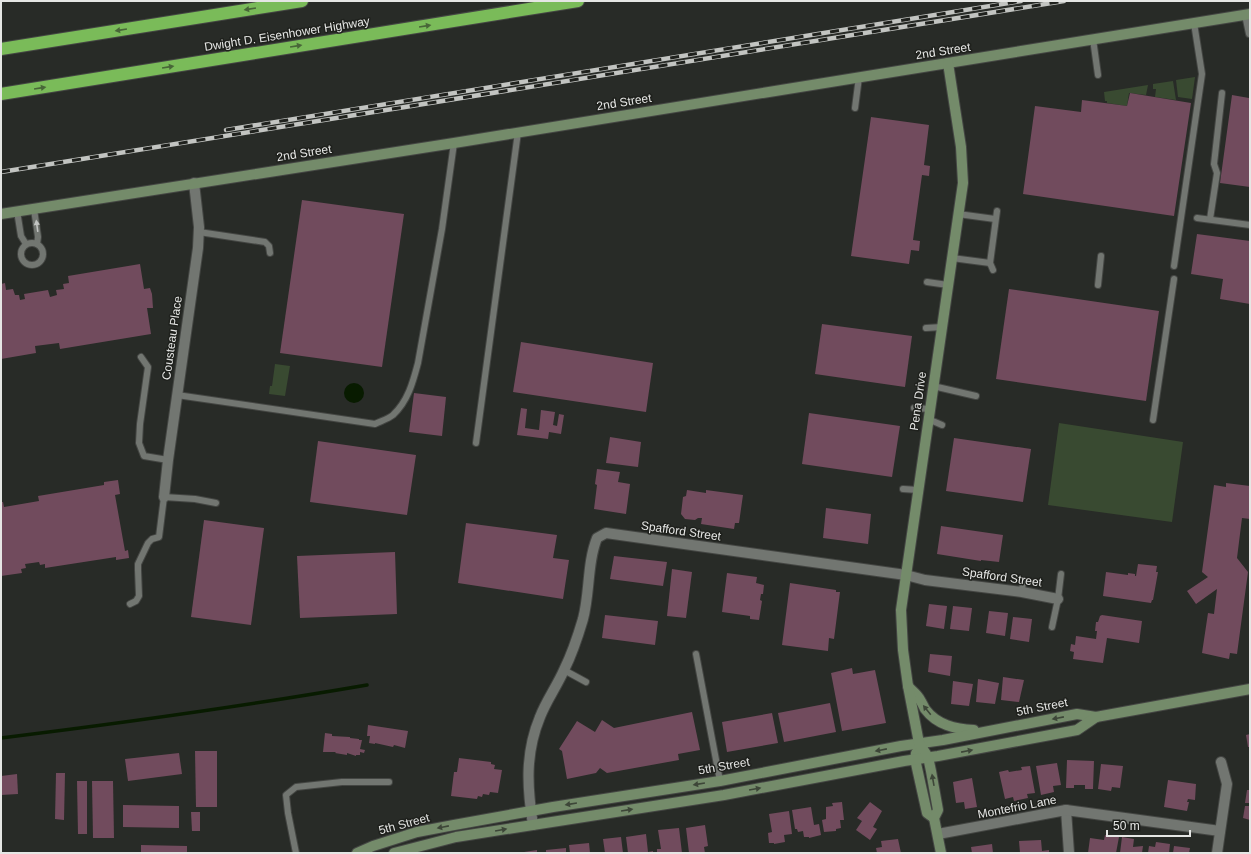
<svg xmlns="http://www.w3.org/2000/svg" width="1251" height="854" viewBox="0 0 1251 854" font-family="Arial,sans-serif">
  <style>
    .green { fill: #394a31 }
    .water { fill: #081b00 }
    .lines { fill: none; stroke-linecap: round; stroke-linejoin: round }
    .stream { stroke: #081b00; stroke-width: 3.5 }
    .building { fill: #714b5d }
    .lane-casing { stroke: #444643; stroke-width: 8 }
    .street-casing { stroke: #444643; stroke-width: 12 }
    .secondary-casing { stroke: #444643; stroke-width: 12 }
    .highway-casing { stroke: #444643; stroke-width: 14 }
    .lane { stroke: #727671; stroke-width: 6 }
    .street { stroke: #727671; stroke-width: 10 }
    .secondary { stroke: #748b6a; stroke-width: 10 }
    .highway { stroke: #7abb59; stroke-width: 12 }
    .rail-casing { stroke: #c2c4c1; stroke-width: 4.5 }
    .rail { stroke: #1f211d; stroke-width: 3; stroke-dasharray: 9; stroke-linecap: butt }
    .oneway { fill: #486638 }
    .oneway2 { fill: #c2c4c2 }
    .oneway3 { fill: #3d4638 }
    .labels { text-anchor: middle; stroke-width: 3; stroke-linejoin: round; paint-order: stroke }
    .street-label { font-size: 12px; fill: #e5e6e4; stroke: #1f211d }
  </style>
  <rect width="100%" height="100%" fill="#282b27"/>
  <g class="green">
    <path d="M1195 77 1192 99 1178 97 1176 80Z"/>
    <path d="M1173 81 1176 100 1155 97 1156 89H1153V84Z"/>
    <path d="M1148 85 1146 95 1129 93 1127 106 1107 103V101H1105L1104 92Z"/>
    <path d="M275 364 290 366 285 396 269 394 270 386H272Z"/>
    <path d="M1059 423 1183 442 1172 522 1048 505Z"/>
  </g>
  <circle class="water" cx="354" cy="393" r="10"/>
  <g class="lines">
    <path class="stream" d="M1 738C123 723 245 706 367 685"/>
  </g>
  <g class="building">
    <path d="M1130 93 1191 103 1174 216 1023 194 1035 106 1081 112 1082 100 1127 106Z"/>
    <path d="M1232 95 1249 98V100H1250V187L1220 183Z"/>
    <path d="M871 117 929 125 924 165 930 166 929 176 922 175 913 240 920 241 919 251 911 250 909 264 851 256Z"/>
    <path d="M302 200 404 214 382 367 280 353Z"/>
    <path d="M1197 234 1250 241V304L1220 299 1223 279 1191 274Z"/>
    <path d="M140 264 144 289 150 288 152 294 153 308H147L151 334 60 349 59 343 35 346 36 353 1 359V284L5 283 6 290 13 289 15 295H19L20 300 25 299 24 294 48 290 50 297 57 295 56 290 64 289 63 284 69 283 68 276Z"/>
    <path d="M1009 289 1159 311 1146 401 996 379Z"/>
    <path d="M822 324 912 336 905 387 815 374Z"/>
    <path d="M521 342 653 363 646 412 513 392Z"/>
    <path d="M414 393 446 397 442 436 409 432Z"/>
    <path d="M521 408 527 409 525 428 539 430 541 410 555 412 553 425 557 426 559 414 564 415 561 434 549 432 548 439 517 435Z"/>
    <path d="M809 413 900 426 892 477 802 464Z"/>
    <path d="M610 437 641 442 638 467 606 463Z"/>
    <path d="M954 438 1031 449 1023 502 946 491Z"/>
    <path d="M318 441 416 455 407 515 310 502Z"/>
    <path d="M597 469 620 472 618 482 630 484 626 514 594 509 597 485 595 484Z"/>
    <path d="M118 480 120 494 115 495 125 551 128 550 129 558 116 560V557L45 568V564L40 565 39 562 25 564 26 568 21 569 22 573 1 576V502H3L4 507 39 501 38 496 104 485V482Z"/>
    <path d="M1226 483 1250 486V519L1242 518 1237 558 1248 572 1237 654 1230 653 1229 659 1202 653 1208 613 1214 614 1217 589 1196 604 1187 591 1208 577 1202 572 1214 485 1226 487Z"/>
    <path d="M687 490 706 493V490L743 495 739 523H735L734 529 701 524 702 518H698L695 520 685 519 681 514 683 497 686 496Z"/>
    <path d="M826 508 871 514 868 544 823 538Z"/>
    <path d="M204 520 264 528 251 625 191 617Z"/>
    <path d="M466 523 557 535 553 558 569 560 563 599 458 583Z"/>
    <path d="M941 526 1003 535 999 562 981 560V561L937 554Z"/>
    <path d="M395 552 397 614 300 618 297 556Z"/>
    <path d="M614 556 667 562 663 586 610 579Z"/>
    <path d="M1138 564 1157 566 1156 572H1158L1153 600H1152L1151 603 1103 596 1106 572 1128 575V573L1135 574V576H1136Z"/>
    <path d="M672 569 692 572 686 618 667 616Z"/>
    <path d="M727 573 757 577 756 583 764 585 763 594H761L760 600 762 601 759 620 750 619V616L722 612Z"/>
    <path d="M790 583 836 590V592H840L834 639 829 638 828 651 782 645Z"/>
    <path d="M929 604 947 606 944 629 926 626Z"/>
    <path d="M953 606 972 608 969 631 950 629Z"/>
    <path d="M989 611 1008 613 1005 636 986 633Z"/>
    <path d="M605 615 658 621 655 645 602 638Z"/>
    <path d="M1102 615 1142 621 1139 643 1107 638 1103 663 1073 659 1074 652 1070 651 1071 644 1075 645 1076 636 1096 639 1097 631H1095L1096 622H1098L1100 616Z"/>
    <path d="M1013 617 1032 619 1029 642 1010 639Z"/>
    <path d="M930 654 952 656 950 676 928 672Z"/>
    <path d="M852 668 853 674 875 670 886 723 842 731 831 673Z"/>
    <path d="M1003 677 1024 680 1019 702 1001 700Z"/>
    <path d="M978 679 999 683 995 704 976 702Z"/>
    <path d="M953 681 973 684 969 706 951 704Z"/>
    <path d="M830 703 836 732 784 742 778 713Z"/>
    <path d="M692 712 700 750 678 754 679 760 607 773 600 768 596 773 567 779 562 751 559 749 577 721 595 732 602 720 614 728Z"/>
    <path d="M772 713 778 743 727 752 722 722Z"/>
    <path d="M368 725 408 731 405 748 394 745 393 747 375 743V744L369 743 370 736H367Z"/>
    <path d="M325 733 332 734V736L350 737V738L359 739V740H362L360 749 365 750 364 753 360 752V755H356V756L347 753V755L335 753 336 752H323Z"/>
    <path d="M1250 734V747H1248L1246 735Z"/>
    <path d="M195 751H217V807H196Z"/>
    <path d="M179 753 182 774 128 781 125 759Z"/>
    <path d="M459 758 491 762V764L495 765 494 769 502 770 498 793 490 792 489 795 483 794 482 797 478 796 477 799 451 796 454 772H457Z"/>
    <path d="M1067 760 1094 761 1093 789H1085V785H1074V788H1066Z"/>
    <path d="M1057 763 1061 785 1053 786 1054 792 1041 795 1036 766Z"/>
    <path d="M1101 764 1123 766 1120 788 1112 787 1111 791 1098 789Z"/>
    <path d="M1030 766 1035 793 1027 794 1028 798 1014 801 1013 797 1005 799 999 772 1008 770 1009 772 1022 770 1021 767Z"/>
    <path d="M56 773H65L64 820 55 819Z"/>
    <path d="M17 774 18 794 1 795V776Z"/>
    <path d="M972 778 977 807 965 809 964 802 956 803 953 782Z"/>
    <path d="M1168 780 1196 784 1195 800 1188 799 1187 802H1189L1187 811 1164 807Z"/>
    <path d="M77 781H87V834H78Z"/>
    <path d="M92 781H113L114 838H93Z"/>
    <path d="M1247 790H1250V803H1245Z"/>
    <path d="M842 802 844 820H840L841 828 836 829V831L824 832 822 820 826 819V807L833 806 832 803Z"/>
    <path d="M870 802 882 811 873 827 877 829 870 840 856 830 862 821 857 818Z"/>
    <path d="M123 805 179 806V828L123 827Z"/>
    <path d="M1245 806H1250V820L1243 818Z"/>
    <path d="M811 807 814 825 819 824 821 835 809 838V837H804L803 831 798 832 797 829H795L792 810Z"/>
    <path d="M789 811 792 834 784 835 785 842 774 844V843H769L768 833 772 832 769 814Z"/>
    <path d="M191 812H200V831H192Z"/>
    <path d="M705 825 708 846 704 847 705 853H689L686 828Z"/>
    <path d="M679 828 682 853H657V849H661L658 830Z"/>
    <path d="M646 834 648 852 653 851V853H628L626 837Z"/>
    <path d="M1105 835 1119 837 1116 853H1088L1090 838 1104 840Z"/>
    <path d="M621 837 623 853H605L603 839Z"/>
    <path d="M1122 837 1134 839 1133 847 1143 846 1142 853H1120Z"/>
    <path d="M898 839 901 853H877L876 848 882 847 881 841Z"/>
    <path d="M1041 840 1042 851 1049 850V853H1020L1019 841Z"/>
    <path d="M1156 842 1170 844 1169 853H1148L1149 846 1155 847Z"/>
    <path d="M589 843 590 853H570L569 845Z"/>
    <path d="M992 844 993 853H972L971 847Z"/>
    <path d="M141 845 187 846V853H141Z"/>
    <path d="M1174 846 1190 848 1189 853H1173Z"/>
    <path d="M566 848V853H546V850Z"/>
    <path d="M537 850V853H525L524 852Z"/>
  </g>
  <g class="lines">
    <g class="lane-casing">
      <g id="lane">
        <path d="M1245 15 1249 34"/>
        <path d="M1093 39 1098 75"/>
        <path d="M855 108 859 77"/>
        <path d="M34 209 38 237 37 244"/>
        <path d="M17 211 21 236 26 244"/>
        <path d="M958 214 995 219"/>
        <path d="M1197 218 1250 225"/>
        <path d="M1210 219 1217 173 1214 164 1222 93"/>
        <path d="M199 232 265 242 269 246 270 253"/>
        <circle cx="32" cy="254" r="11"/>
        <path d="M952 258 990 263"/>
        <path d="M1174 266 1202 74 1194 23"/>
        <path d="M993 270 990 263 997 211"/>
        <path d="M927 282 948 285"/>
        <path d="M1098 285 1101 256"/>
        <path d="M926 328 942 327"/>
        <path d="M141 357 148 367 140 424 139 443 144 456 168 460"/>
        <path d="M933 386 976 396"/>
        <path d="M177 395 375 424C381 421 388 419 393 415 408 401 413 382 418 363L442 229 454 143"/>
        <path d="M914 408 930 409"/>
        <path d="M928 419 942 425"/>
        <path d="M1153 420 1174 279"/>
        <path d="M476 443 518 132"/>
        <path d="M903 489 918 490"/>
        <path d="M1022 592 1023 580"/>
        <path d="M130 604 136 601 139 596 138 570V564L148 543 152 539 159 537 164 497 195 499 216 503"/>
        <path d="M1052 627 1058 599 1061 574"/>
        <path d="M696 654 720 781"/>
        <path d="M564 670 586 682"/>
        <path d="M296 853 288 813 286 795 296 787 342 782H389"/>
      </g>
    </g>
    <g class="street-casing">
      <g id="street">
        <path d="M164 497 168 460 198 248 199 227 194 183"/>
        <path d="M1066 810 1069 853"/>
        <path d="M533 825C527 787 525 753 540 717 546 701 557 686 564 670 572 654 578 636 583 619 590 593 587 563 597 538L606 533 906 575 925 580 1022 592 1058 599"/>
        <path d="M938 834 1066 810 1220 831"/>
        <path d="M1217 853 1227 784 1221 762"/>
      </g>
    </g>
    <g class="secondary-casing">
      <g id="secondary">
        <path d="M1 214 454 143 1250 14"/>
        <path d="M908 686C911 690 916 693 919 698 921 701 923 705 925 709 937 725 955 729 974 730"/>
        <path d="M916 753 915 759 927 813 934 818"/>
        <path d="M357 853 373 846 417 832 454 825 553 807 720 781 901 746 943 740 1077 714 1096 717 1250 689"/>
        <path d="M394 853 456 837 724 795 904 761 938 756 1077 730 1096 717"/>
        <path d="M941 853 934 818 938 810 931 771 928 757 919 743 908 686 903 650 901 610 963 183 961 147 948 63"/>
      </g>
    </g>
    <g class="highway-casing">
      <g id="highway">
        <path d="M1 49 302 1"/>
        <path d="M1 94 578 1"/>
      </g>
    </g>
    <use href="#lane" class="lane"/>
    <use href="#street" class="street"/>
    <use href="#secondary" class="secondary"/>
    <use href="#highway" class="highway"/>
    <g class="rail-casing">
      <g id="rail">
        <path d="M226 130 1021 1"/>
        <path d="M1 172 1064 1"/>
      </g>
    </g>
    <use href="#rail" class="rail"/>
  </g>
  <defs><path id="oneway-solid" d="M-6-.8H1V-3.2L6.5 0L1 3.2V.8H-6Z"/></defs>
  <g class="oneway">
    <use href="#oneway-solid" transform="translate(250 9) rotate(171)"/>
    <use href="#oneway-solid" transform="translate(425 26) rotate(-9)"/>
    <use href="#oneway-solid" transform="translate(121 30) rotate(171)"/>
    <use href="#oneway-solid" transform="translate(296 46) rotate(-9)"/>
    <use href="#oneway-solid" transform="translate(168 67) rotate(-9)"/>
    <use href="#oneway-solid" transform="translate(40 88) rotate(-9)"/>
  </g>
  <use class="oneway2" href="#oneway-solid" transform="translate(37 226) rotate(-98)"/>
  <g class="oneway3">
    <use href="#oneway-solid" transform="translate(927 710) rotate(-129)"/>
    <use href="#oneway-solid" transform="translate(1058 718) rotate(169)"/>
    <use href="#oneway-solid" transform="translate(881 750) rotate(169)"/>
    <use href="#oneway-solid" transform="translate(967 751) rotate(-11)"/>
    <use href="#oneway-solid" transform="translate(933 780) rotate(-100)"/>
    <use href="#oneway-solid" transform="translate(699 784) rotate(171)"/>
    <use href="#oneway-solid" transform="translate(755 789) rotate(-10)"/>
    <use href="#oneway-solid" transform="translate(571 804) rotate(171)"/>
    <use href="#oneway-solid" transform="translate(627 810) rotate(-9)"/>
    <use href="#oneway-solid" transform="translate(443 827) rotate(169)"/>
    <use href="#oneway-solid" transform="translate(501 830) rotate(-10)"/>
  </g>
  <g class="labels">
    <g class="street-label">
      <text transform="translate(287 34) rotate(-9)" y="4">Dwight D. Eisenhower Highway</text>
      <text transform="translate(943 51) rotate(-9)" y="4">2nd Street</text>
      <text transform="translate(624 102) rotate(-9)" y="4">2nd Street</text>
      <text transform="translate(304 153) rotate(-9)" y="4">2nd Street</text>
      <text transform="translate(172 338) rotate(-82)" y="4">Cousteau Place</text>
      <text transform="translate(918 401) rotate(-82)" y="4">Pena Drive</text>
      <text transform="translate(681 531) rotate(8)" y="4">Spafford Street</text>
      <text transform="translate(1002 577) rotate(8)" y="4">Spafford Street</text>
      <text transform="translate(1042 707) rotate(-11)" y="4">5th Street</text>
      <text transform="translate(724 766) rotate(-10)" y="4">5th Street</text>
      <text transform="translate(1017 807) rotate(-11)" y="4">Montefrio Lane</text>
      <text transform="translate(404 824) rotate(-15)" y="4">5th Street</text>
    </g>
  </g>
  <rect width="1251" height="854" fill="none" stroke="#e5e6e4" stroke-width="4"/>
  <path d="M1107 830v6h83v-6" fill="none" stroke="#e5e6e4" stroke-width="2"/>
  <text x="1113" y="830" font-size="12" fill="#e5e6e4" stroke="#1f211d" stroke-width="3" paint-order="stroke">50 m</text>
</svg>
